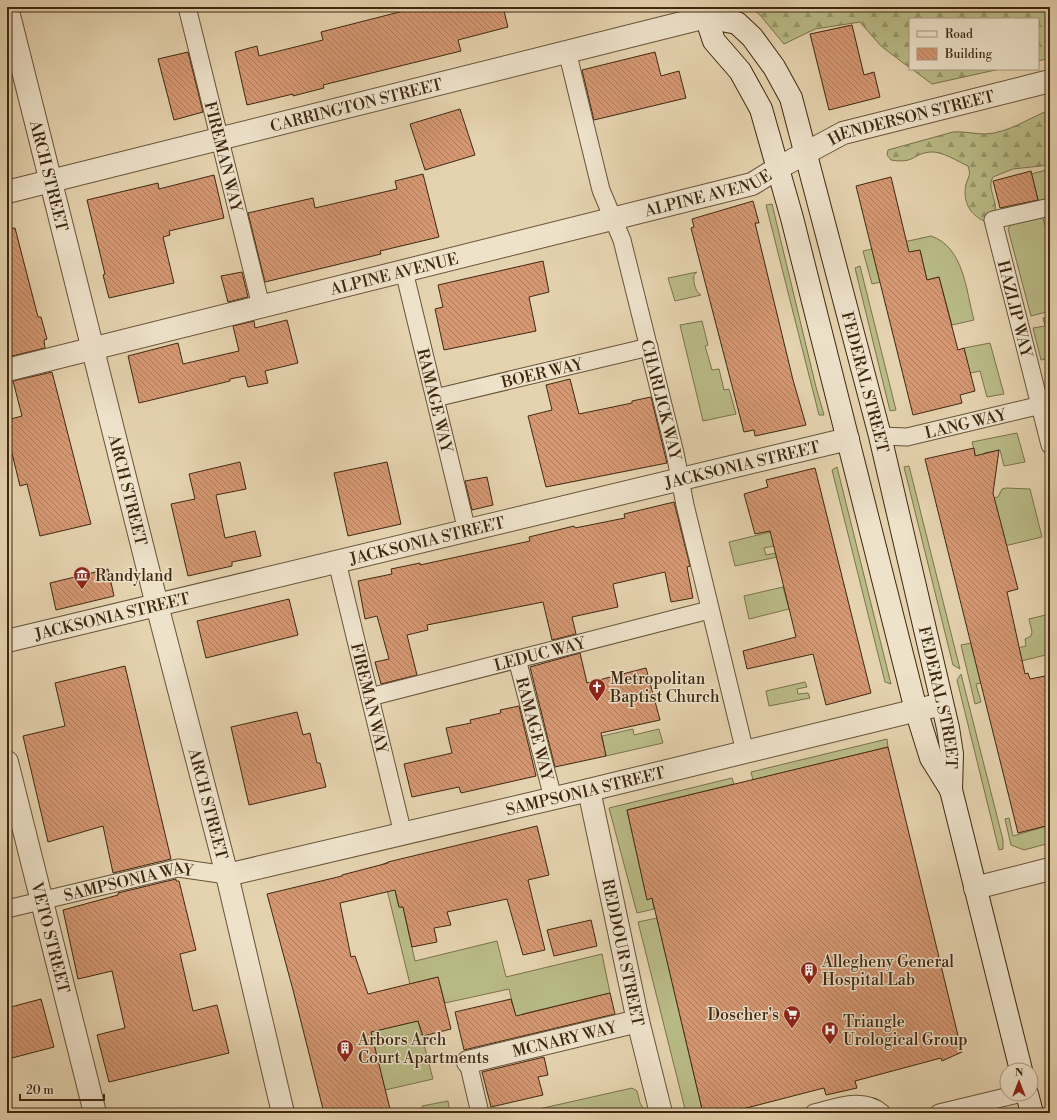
<svg xmlns="http://www.w3.org/2000/svg" width="1057" height="1120" viewBox="0 0 1057 1120" font-family="'Libre Bodoni',serif">
  <style>
    .grass { fill: #b9bb87; stroke: #7c724c }
    .forest { fill: url(#forest-firs); stroke: #7c724c }
    .building { fill: url(#building-back-hatch); stroke: #3f2810 }
    .lines { fill: none; stroke-linecap: round; stroke-linejoin: round }
    .service-casing { stroke: #685338; stroke-width: 19 }
    .minor-casing { stroke: #685338; stroke-width: 24 }
    .secondary-casing { stroke: #3f2810; stroke-width: 24 }
    .service { stroke: #eee2cb; stroke-width: 17 }
    .minor { stroke: #eee2cb; stroke-width: 22 }
    .secondary { stroke: #eee2cb; stroke-width: 22 }
    .labels { text-anchor: middle; stroke-width: 3; stroke-linejoin: round; paint-order: stroke }
    .street-label { font-size: 16px; fill: #3f2810; stroke: #eee2cb }
    .poi-label { font-size: 16px; fill: #3f2810; stroke: #eee2cb; text-anchor: start }
  </style>
  <defs>
    <pattern id="forest-firs" width="22" height="20" patternUnits="userSpaceOnUse"><rect width="22" height="20" fill="#b9bb87"/><path d="M5 1l3.5 6h-7zM16 11l3.5 6h-7z" fill="#98986d"/></pattern>
    <pattern id="building-back-hatch" width="6" height="6" patternUnits="userSpaceOnUse"><rect width="6" height="6" fill="#d59873"/><path d="M-1 5l2 2M0 0l6 6M5-1l2 2" fill="none" stroke="#ae7c5d"/></pattern>
  </defs>
  <rect width="100%" height="100%" fill="#e5d3af"/>
  <filter id="stains"><feTurbulence type="fractalNoise" baseFrequency=".005" numOctaves="4"/><feColorMatrix values="0 0 0 0 .2 0 0 0 0 .09 0 0 0 0 .02 0 0 0 .5 -.17"/></filter>
  <radialGradient id="worn" r=".72"><stop offset=".6" stop-color="#630" stop-opacity="0"/><stop offset="1" stop-color="#630" stop-opacity=".3"/></radialGradient>
  <g class="grass">
    <path d="M1050 169V200L1039 203 1031 174Z"/>
    <path d="M772 204 816 387 824 415H819L766 205Z"/>
    <path d="M1042 215 1047 233H1050V311L1031 316 1008 229 1011 224Z"/>
    <path d="M931 236C964 247 966 291 974 320L952 325 939 277 927 280 920 250 875 261 881 282 872 284 863 251Z"/>
    <path d="M860 266 896 410 890 411 855 268Z"/>
    <path d="M697 272 694 275C693 281 695 292 701 295L675 301 668 278Z"/>
    <path d="M1050 317V358L1041 360 1033 328 1045 326 1043 318Z"/>
    <path d="M702 321 708 345 705 346 712 370 719 369 724 390 729 389 736 414 703 421 680 325Z"/>
    <path d="M990 343 1004 394 987 397 980 371 966 374V358L964 348Z"/>
    <path d="M1017 433 1025 462 1004 466 1000 450 984 453 977 461 972 442Z"/>
    <path d="M909 466 960 669 953 665 904 467Z"/>
    <path d="M837 467 891 684 885 682 832 470Z"/>
    <path d="M1006 488 1030 489 1042 537 992 549 1005 540 994 498 998 497 1002 489Z"/>
    <path d="M783 529 774 546 764 548 766 555 776 553 777 557 735 566 729 542Z"/>
    <path d="M783 587 789 609 749 619 744 596Z"/>
    <path d="M1050 614V654L992 668 995 680 976 684 981 702 975 704 961 645 972 643 976 658 1026 646 1025 639 1031 636 1032 632 1029 619Z"/>
    <path d="M961 674 1003 840V849L999 850 957 680Z"/>
    <path d="M805 682 807 687 797 689 798 694 808 693 810 698 769 706 766 691Z"/>
    <path d="M633 729 634 735 659 729 663 743 606 756 602 736Z"/>
    <path d="M887 739 888 747 753 780 751 772Z"/>
    <path d="M732 778 734 784 627 810 647 899 652 898 654 909 637 913 609 808Z"/>
    <path d="M1009 818 1013 836 1050 825V843L1024 850 1011 845 1005 819Z"/>
    <path d="M388 862 399 907H403L415 961 497 941 506 977 602 954 610 993 522 1014 529 1039 522 1041 509 989 445 1003 438 977 410 984 381 865Z"/>
    <path d="M657 918 703 1113H686L638 922Z"/>
    <path d="M418 1021 433 1079 385 1090 371 1032Z"/>
    <path d="M632 1088 637 1091 640 1103 646 1113H521Z"/>
    <path d="M448 1101 450 1113H424L422 1106Z"/>
  </g>
  <g class="forest">
    <path d="M750 7H1050V58L1038 61V19H910V68L881 46 860 22 815 29 784 44 760 15Z"/>
    <path d="M912 69H1000L932 84Z"/>
    <path d="M1050 110V165L1013 169 993 177C986 187 998 201 995 212 994 216 990 219 987 222 971 217 962 202 966 184 969 175 971 176 968 166 957 161 942 151 930 152 912 154 915 164 891 160L887 155 888 150 953 132C964 131 974 134 985 134 1009 133 1028 118 1050 110Z"/>
  </g>
  <g class="building">
    <path d="M419 7H503L508 27 458 40 461 51 323 85 324 88 293 96V94L247 105 235 52 257 46 259 56 323 40 321 32Z"/>
    <path d="M852 25 864 75 874 72 880 97 829 110 810 34Z"/>
    <path d="M188 52 203 112 174 120 158 59Z"/>
    <path d="M655 52 661 76 679 71 686 98 594 120 582 70Z"/>
    <path d="M460 109 475 155 425 170 410 124Z"/>
    <path d="M1031 171 1038 200 1000 208 993 181Z"/>
    <path d="M423 174 439 237 380 251 381 254 265 282 248 213 313 198 315 208 397 189 395 181Z"/>
    <path d="M214 175 224 218 169 231 170 235 163 237 174 283 109 298 103 275 105 274 87 200 158 183 159 189Z"/>
    <path d="M891 177 909 252 920 250 927 280 939 277 958 350 964 348 975 391 960 395 962 403 913 415 856 186Z"/>
    <path d="M753 201 759 223H755L793 380 806 425 755 436 754 430 744 432 691 228 694 227 692 219Z"/>
    <path d="M15 228 38 317H41L47 339 44 340 45 348 8 357 7 229Z"/>
    <path d="M543 261 549 292 529 297 536 331 444 350 435 309 443 307 438 285Z"/>
    <path d="M242 272 248 297 228 302 221 276Z"/>
    <path d="M287 320 298 363 265 371 268 383 248 387 245 376 230 379V381L139 403 128 356 178 343 183 364 239 351 233 326 254 321 255 328Z"/>
    <path d="M52 372 91 524 40 536 27 484 20 486 7 433V420L22 416 13 381Z"/>
    <path d="M570 379 579 414 632 403V401L651 397 667 463 546 487 528 416 552 410 546 385Z"/>
    <path d="M974 448 975 456 999 450 993 493 1018 589 1007 592 1025 674 1028 673 1030 679 1050 675V825L1018 833 925 459Z"/>
    <path d="M240 462 246 489 216 495 225 538 255 531 261 556 232 562V566L188 576 171 504 195 499 189 474Z"/>
    <path d="M387 462 401 524 348 536 334 473Z"/>
    <path d="M815 468 871 693 826 705 813 654 747 669 743 651 796 637 770 531 755 534 744 494 768 487 766 480Z"/>
    <path d="M487 477 493 505 472 510 465 481Z"/>
    <path d="M674 502 690 566 687 567 693 598 671 602 665 572 613 584 618 607 572 617 576 634 552 640 543 602 427 625 428 630 407 635 417 675 381 684 375 662 389 659 377 616 365 619 358 581 392 574 391 569 420 563V565L530 541 529 537 574 526 575 528 625 518 624 514Z"/>
    <path d="M108 569 114 596 56 610 50 583Z"/>
    <path d="M289 599 298 635 206 658 197 621Z"/>
    <path d="M580 653 587 683 646 668 660 720 601 733 606 756 555 767 530 667Z"/>
    <path d="M125 666 171 859 113 873 103 826 48 842 23 736 65 726 55 683Z"/>
    <path d="M519 706 536 776 461 793 459 787 412 797 404 764 452 753 446 728 471 723 470 720 501 713 500 710Z"/>
    <path d="M297 712 303 735 310 733 317 763H320L326 787 249 805 231 727Z"/>
    <path d="M888 747 962 1052 942 1061 941 1058 855 1081 857 1088 826 1095 824 1088 727 1113H703L652 898 647 900 627 810Z"/>
    <path d="M537 826 549 875 528 880 545 950 523 955 507 899 447 912 451 925 434 928 437 942 412 947 403 907H399L395 890 340 903 351 957 355 956 368 994 438 977 451 1029 423 1036 418 1021 371 1032 391 1113H324L293 990 267 894 342 876V875L388 863V862Z"/>
    <path d="M176 879V881H179L196 950 180 954 193 1011 217 1005 229 1053 109 1082 97 1035 125 1028 112 971 78 979 63 910 118 895V893Z"/>
    <path d="M591 920 597 946 554 956 547 930Z"/>
    <path d="M610 993 615 1014 464 1050 455 1012 511 999 516 1016Z"/>
    <path d="M41 999 54 1047 12 1058 7 1038V1008Z"/>
    <path d="M544 1057 548 1075 538 1077 543 1095 491 1107 482 1072Z"/>
  </g>
  <g class="lines">
    <g class="service-casing">
      <g id="service">
        <path id="s1" d="M187 7 261 306"/>
        <path id="s2" d="M567 51 601 190 622 240 675 453 685 505 745 752"/>
        <path id="s3" d="M1050 207 993 220 1050 445"/>
        <path id="s4" d="M404 271 467 531"/>
        <path id="s5" d="M435 398 649 347"/>
        <path id="s6" d="M880 436 907 437 1050 403"/>
        <path id="s7" d="M337 562 403 834"/>
        <path id="s8" d="M517 659 553 798"/>
        <path id="s9" d="M370 697 709 610"/>
        <path id="s10" d="M7 909 178 868 227 875"/>
        <path d="M468 1062 480 1113"/>
        <path d="M814 1113C835 1108 863 1096 882 1113"/>
        <path d="M939 1113 1018 1094"/>
      </g>
    </g>
    <g class="minor-casing">
      <g id="minor">
        <path id="s11" d="M7 7 157 605 227 875 283 1113"/>
        <path id="s12" d="M7 192 706 17"/>
        <path id="s13" d="M7 370 752 184 778 168 843 133 1050 81"/>
        <path id="s14" d="M7 641 848 439"/>
        <path id="s15" d="M7 762 95 1113"/>
        <path id="s16" d="M589 790 638 1021 661 1113"/>
        <path id="s17" d="M227 875 589 790 942 704"/>
        <path d="M975 888 1050 869"/>
        <path id="s18" d="M468 1062 638 1021"/>
      </g>
    </g>
    <g class="secondary-casing">
      <g id="secondary">
        <path id="s19" d="M694 7 706 17 737 23 752 37 774 67 791 98 880 436 948 728 952 754 951 790 1021 1070"/>
        <path d="M706 17 714 41 740 71 761 109 792 218 916 710 931 758 951 790"/>
        <path d="M1027 1094 1032 1113"/>
      </g>
    </g>
    <use href="#service" class="service"/>
    <use href="#minor" class="minor"/>
    <use href="#secondary" class="secondary"/>
  </g>
  <defs>
    <g id="museum-pin" transform="scale(0.9)"><path d="M0 17L-7.5 6A9.5 9.5 0 1 1 7.5 6Z" fill="#8f2418" stroke="#eee2cb"/><path d="M0-6L6-3V-2H-6V-3ZM-5-1h2V3h-2ZM-1-1h2V3h-2ZM3-1h2V3H3ZM-6 4H6V6H-6Z" fill="#fff"/></g>
    <g id="church-pin" transform="scale(0.9)"><path d="M0 17L-7.5 6A9.5 9.5 0 1 1 7.5 6Z" fill="#8f2418" stroke="#eee2cb"/><path d="M-1.2-6h2.4v3.5h3.3v2.4h-3.3V6h-2.4V-.1h-3.3v-2.4h3.3Z" fill="#fff"/></g>
    <g id="building-pin" transform="scale(0.9)"><path d="M0 17L-7.5 6A9.5 9.5 0 1 1 7.5 6Z" fill="#8f2418" stroke="#eee2cb"/><path d="M-4-6H4V6H1V3H-1V6H-4ZM-2.5-4.3h1.7v1.8h-1.7ZM.8-4.3h1.7v1.8H.8ZM-2.5-1h1.7V.8h-1.7ZM.8-1h1.7V.8H.8Z" fill="#fff"/></g>
    <g id="supermarket-pin" transform="scale(0.9)"><path d="M0 17L-7.5 6A9.5 9.5 0 1 1 7.5 6Z" fill="#8f2418" stroke="#eee2cb"/><path d="M-6-5.5h2.5l.6 2H6L4.5 2H-2.5L-4.4-4H-6ZM-1.5 3.2a1.3 1.3 0 1 0 .1 0ZM3 3.2a1.3 1.3 0 1 0 .1 0Z" fill="#fff"/></g>
    <g id="hospital-pin" transform="scale(0.9)"><path d="M0 17L-7.5 6A9.5 9.5 0 1 1 7.5 6Z" fill="#8f2418" stroke="#eee2cb"/><path d="M-5-5h3v3.5h4V-5h3V5h-3V1.5h-4V5h-3Z" fill="#fff"/></g>
  </defs>
  <g fill-rule="evenodd">
    <use href="#museum-pin" x="82" y="575"/>
    <use href="#church-pin" x="597" y="687"/>
    <use href="#building-pin" x="809" y="970"/>
    <use href="#supermarket-pin" x="792" y="1014"/>
    <use href="#hospital-pin" x="830" y="1030"/>
    <use href="#building-pin" x="345" y="1048"/>
  </g>
  <g class="labels">
    <g class="street-label">
      <text dy="6" stroke="none"><textPath href="#s12" startOffset="360">CARRINGTON STREET</textPath></text>
      <text dy="6" stroke="none"><textPath href="#s13" startOffset="942">HENDERSON STREET</textPath></text>
      <text dy="6" stroke="none"><textPath href="#s1" startOffset="154">FIREMAN WAY</textPath></text>
      <text dy="6" stroke="none"><textPath href="#s11" startOffset="174">ARCH STREET</textPath></text>
      <text dy="6" stroke="none"><textPath href="#s13" startOffset="723">ALPINE AVENUE</textPath></text>
      <text dy="6" stroke="none"><textPath href="#s13" startOffset="399">ALPINE AVENUE</textPath></text>
      <text dy="6" stroke="none"><textPath href="#s3" startOffset="150">HAZLIP WAY</textPath></text>
      <text dy="6" stroke="none"><textPath href="#s5" startOffset="110">BOER WAY</textPath></text>
      <text dy="6" stroke="none"><textPath href="#s19" startOffset="434">FEDERAL STREET</textPath></text>
      <text dy="6" stroke="none"><textPath href="#s2" startOffset="362">CHARLICK WAY</textPath></text>
      <text dy="6" stroke="none"><textPath href="#s4" startOffset="133">RAMAGE WAY</textPath></text>
      <text dy="6" stroke="none"><textPath href="#s6" startOffset="87">LANG WAY</textPath></text>
      <text dy="6" stroke="none"><textPath href="#s14" startOffset="756">JACKSONIA STREET</textPath></text>
      <text dy="6" stroke="none"><textPath href="#s11" startOffset="498">ARCH STREET</textPath></text>
      <text dy="6" stroke="none"><textPath href="#s14" startOffset="432">JACKSONIA STREET</textPath></text>
      <text dy="6" stroke="none"><textPath href="#s14" startOffset="108">JACKSONIA STREET</textPath></text>
      <text dy="6" stroke="none"><textPath href="#s9" startOffset="175">LEDUC WAY</textPath></text>
      <text dy="6" stroke="none"><textPath href="#s19" startOffset="758">FEDERAL STREET</textPath></text>
      <text dy="6" stroke="none"><textPath href="#s7" startOffset="140">FIREMAN WAY</textPath></text>
      <text dy="6" stroke="none"><textPath href="#s8" startOffset="72">RAMAGE WAY</textPath></text>
      <text dy="6" stroke="none"><textPath href="#s17" startOffset="368">SAMPSONIA STREET</textPath></text>
      <text dy="6" stroke="none"><textPath href="#s11" startOffset="822">ARCH STREET</textPath></text>
      <text dy="6" stroke="none"><textPath href="#s10" startOffset="125">SAMPSONIA WAY</textPath></text>
      <text dy="6" stroke="none"><textPath href="#s15" startOffset="181">VETO STREET</textPath></text>
      <text dy="6" stroke="none"><textPath href="#s16" startOffset="166">REDDOUR STREET</textPath></text>
      <text dy="6" stroke="none"><textPath href="#s18" startOffset="99">MCNARY WAY</textPath></text>
    </g>
    <g class="poi-label">
      <text x="95" y="581">Randyland</text>
      <text x="610" y="684">Metropolitan<tspan x="610" dy="18">Baptist Church</tspan></text>
      <text x="822" y="967">Allegheny General<tspan x="822" dy="18">Hospital Lab</tspan></text>
      <text x="779" y="1020" text-anchor="end">Doscher's</text>
      <text x="843" y="1027">Triangle<tspan x="843" dy="18">Urological Group</tspan></text>
      <text x="358" y="1045">Arbors Arch<tspan x="358" dy="18">Court Apartments</tspan></text>
    </g>
  </g>
  <rect width="1057" height="1120" fill="none" stroke="#e5d3af" stroke-width="24"/>
  <rect x="8" y="8" width="1041" height="1104" fill="none" stroke="#3f2810" stroke-width="2"/>
  <rect x="12" y="12" width="1033" height="1096" fill="none" stroke="#3f2810"/>
  <rect x="909" y="18" width="130" height="52" fill="#eee2cb" stroke="#a89880"/>
  <rect x="917" y="31" width="20" height="6" fill="#eee2cb" stroke="#a89880"/>
  <text x="945" y="38" font-size="12" fill="#3f2810">Road</text>
  <rect x="917" y="48" width="20" height="12" fill="url(#building-back-hatch)" stroke="#a89880"/>
  <text x="945" y="58" font-size="12" fill="#3f2810">Building</text>
  <g transform="translate(1019 1082)"><circle r="19" fill="#eee2cb" stroke="#a89880"/>
  <path d="M0-3L7 15L0 10L-7 15Z" fill="#8f2418"/>
  <text y="-6" font-size="11" font-weight="bold" text-anchor="middle" fill="#3f2810">N</text>
  </g>
  <path d="M20 1094v6h84v-6" fill="none" stroke="#3f2810" stroke-width="2"/>
  <text x="26" y="1094" font-size="12" fill="#3f2810" stroke="#eee2cb" stroke-width="3" paint-order="stroke">20 m</text>
  <rect width="100%" height="100%" filter="url(#stains)"/>
  <rect width="100%" height="100%" fill="url(#worn)"/>
</svg>
